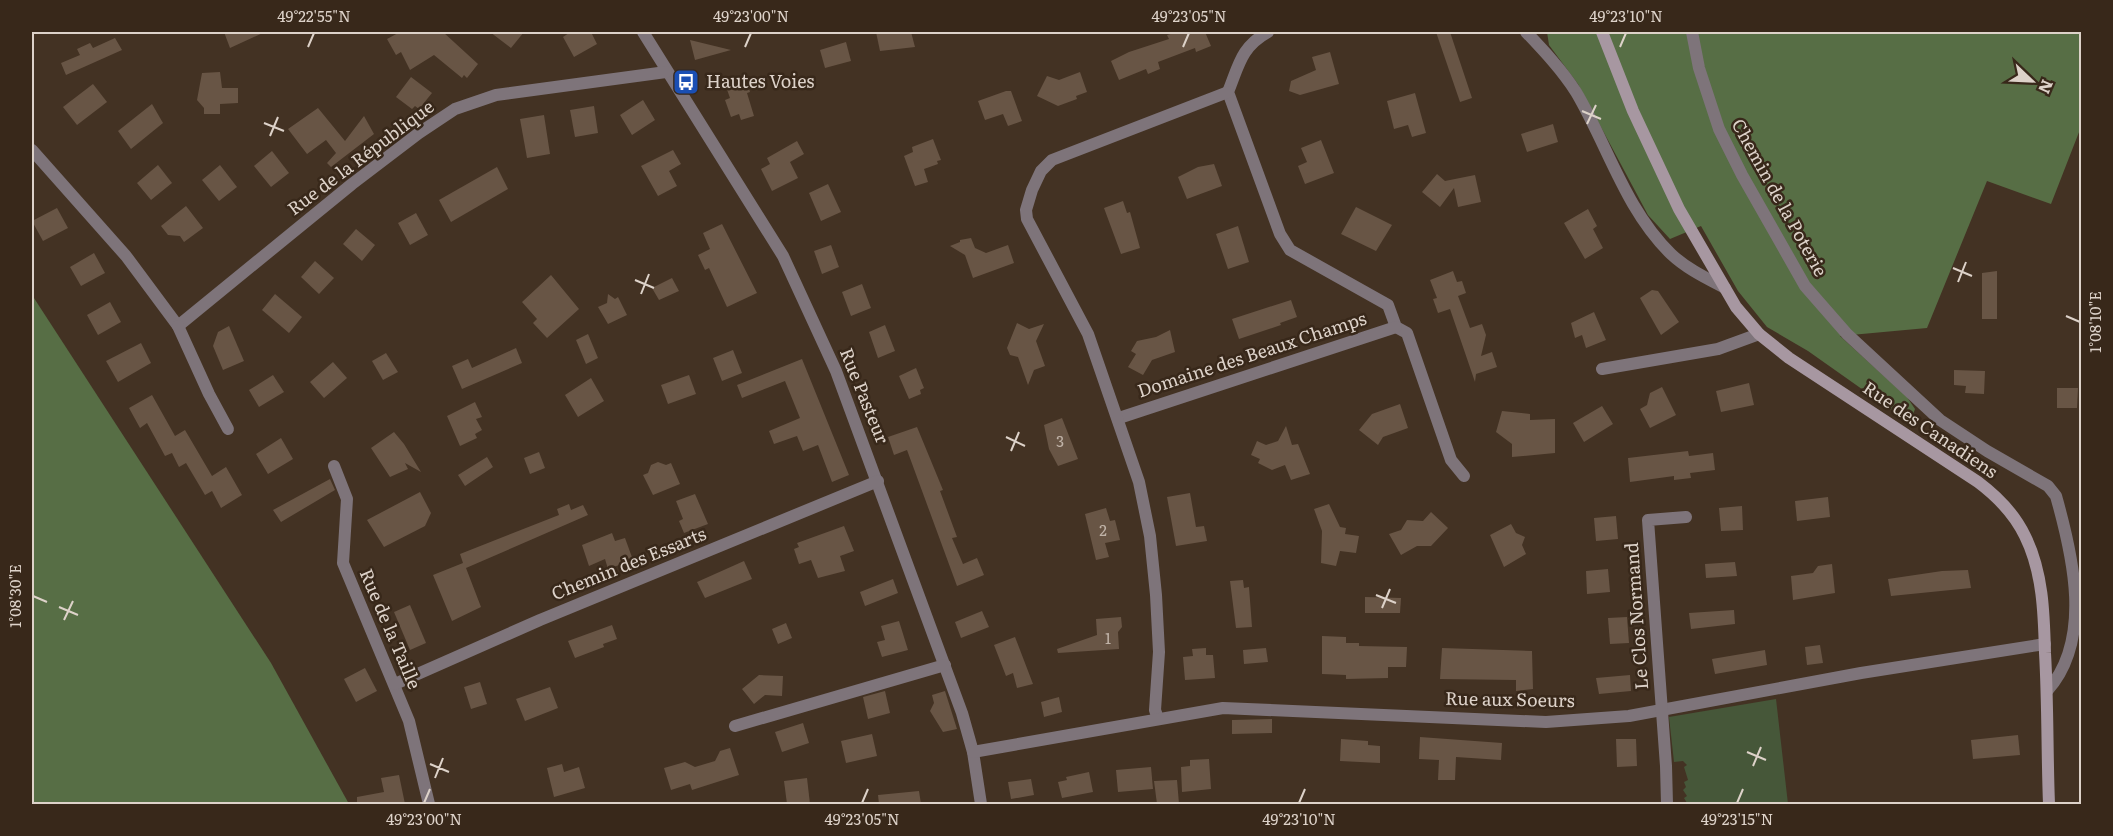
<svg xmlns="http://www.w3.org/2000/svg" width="2113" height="836" viewBox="0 0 2113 836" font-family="Literata,serif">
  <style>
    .green { fill: #465739 }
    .forest { fill: #576e45 }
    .building { fill: #685545 }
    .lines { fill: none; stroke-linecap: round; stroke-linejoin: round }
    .minor { stroke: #7e747a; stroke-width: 12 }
    .secondary { stroke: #a797a1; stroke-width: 12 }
    .ticks { fill: none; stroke: #ddd2c9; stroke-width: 2 }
    .labels { text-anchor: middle; stroke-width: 5; stroke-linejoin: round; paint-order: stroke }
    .number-label { font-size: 15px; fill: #c0b3a8 }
    .poi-label { font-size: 18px; fill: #ddd2c9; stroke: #38281a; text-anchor: start }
    .street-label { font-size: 18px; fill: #ddd2c9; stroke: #38281a }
    .neatline { fill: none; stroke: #ddd2c9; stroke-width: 2 }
    .ticks-label { font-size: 15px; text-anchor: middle; fill: #ddd2c9 }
  </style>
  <rect width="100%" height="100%" fill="#433223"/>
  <path class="green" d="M1776 699 1788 804H1685L1687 803 1684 798 1687 796 1683 790 1686 787 1684 782 1688 780 1684 767 1687 765 1683 761 1674 762 1669 717Z"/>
  <g class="forest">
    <path d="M1547 32H2081V127L2051 204 1987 181 1927 328 1840 336 1907 397 1915 409 1910 423 1808 351 1767 327 1738 291 1701 226 1670 239 1648 215 1578 84 1549 45Z"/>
    <path d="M32 295 271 663 349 804H32Z"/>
  </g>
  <g class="building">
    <path d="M224 32H265L230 48Z"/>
    <path d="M400 32H443L478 64 467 78 464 75 462 78 434 55 410 70 401 52 396 55 387 39Z"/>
    <path d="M490 32H524L511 48Z"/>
    <path d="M568 32H591L597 44 574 57 563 37 569 33Z"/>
    <path d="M876 32H911L915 47 880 51Z"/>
    <path d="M1177 32H1205L1211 46 1196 52 1195 48 1158 62 1160 69 1148 74 1146 69 1119 80 1111 61 1129 52 1169 39 1167 35Z"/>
    <path d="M1436 32H1450L1472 98 1460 102Z"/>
    <path d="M115 38 122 50 66 75 61 63 80 55 77 49 90 43 93 48Z"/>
    <path d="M690 40 731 50 695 60Z"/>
    <path d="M846 42 851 61 825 68 820 50Z"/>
    <path d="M1330 52 1339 84 1300 95 1289 91 1291 81 1316 70 1312 57Z"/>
    <path d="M220 72 222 88H238V103L220 104V114H204V108L197 100 202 73Z"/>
    <path d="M1080 72 1087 92 1076 96 1077 99 1058 106 1037 96 1047 76 1059 80Z"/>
    <path d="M745 75 750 92 747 93 754 116 741 120 739 114 731 117 725 100 730 98 724 81Z"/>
    <path d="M411 77 432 93 419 109 415 106 412 109 396 97Z"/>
    <path d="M93 84 107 102 77 125 63 107Z"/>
    <path d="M1006 91H1011L1022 121 1008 126 1003 114 985 120 978 101Z"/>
    <path d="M1415 93 1426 133 1412 137 1408 125 1394 129 1387 101Z"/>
    <path d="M643 100 655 120 632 135 620 115Z"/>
    <path d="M152 104 163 123 131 149 118 131Z"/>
    <path d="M594 106 598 133 575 137 570 110Z"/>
    <path d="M318 108 345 141 364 116 374 134 331 167 327 163 336 153 326 140 307 154 288 129Z"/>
    <path d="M544 115 550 154 527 158 520 119Z"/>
    <path d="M1553 124 1558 142 1527 152 1521 134Z"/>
    <path d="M933 139 941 160 937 161 938 164 924 169 928 182 915 186 904 156 913 152 912 147Z"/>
    <path d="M1321 140 1334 173 1305 184 1298 166 1307 162 1301 148Z"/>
    <path d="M797 141 804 154 790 162 798 178 772 191 761 169 770 164 767 158Z"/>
    <path d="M673 150 681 164 669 171 677 186 658 196 641 166Z"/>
    <path d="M272 151 289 173 271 187 254 166Z"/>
    <path d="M1214 164 1222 186 1187 199 1178 177 1198 167Z"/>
    <path d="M158 165 172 183 151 200 137 183Z"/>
    <path d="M220 165 237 187 219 201 202 180Z"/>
    <path d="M497 167 508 189 451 222 439 200Z"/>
    <path d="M1437 174 1445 181 1475 175 1481 202 1458 207 1454 188 1440 207 1422 192Z"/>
    <path d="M828 184 841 212 821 221 809 193Z"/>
    <path d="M1123 201 1127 213 1130 212 1140 248 1121 254 1104 208Z"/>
    <path d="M186 206 203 228 184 242 180 236 168 235 161 226Z"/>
    <path d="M1356 207 1392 225 1376 251 1341 234Z"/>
    <path d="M57 208 68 228 43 241 32 221Z"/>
    <path d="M1588 209 1597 226 1593 229 1603 248 1585 259 1564 223Z"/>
    <path d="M416 213 428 235 410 245 398 223Z"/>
    <path d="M722 224 757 293 727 307 709 268 705 270 698 255 710 249 703 233Z"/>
    <path d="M1238 226 1249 262 1228 269 1216 234Z"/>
    <path d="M356 229 375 245 362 261 343 244Z"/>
    <path d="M971 238 975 248 986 253 1008 245 1014 263 973 278 965 255 950 246 960 242V240Z"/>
    <path d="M831 245 839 267 822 274 814 251Z"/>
    <path d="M94 253 105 273 81 286 70 267Z"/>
    <path d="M315 261 334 278 319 294 301 277Z"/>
    <path d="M1453 271 1457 282 1462 281 1466 293 1458 296 1470 328 1482 324 1486 335 1481 356 1492 352 1497 367 1476 374 1475 382 1450 309 1438 313 1433 299 1437 298 1430 280Z"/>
    <path d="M1997 271V319H1982V273Z"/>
    <path d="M551 275 579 309 547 338 533 323 537 319 522 302Z"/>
    <path d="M672 278 679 291 659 300 652 288Z"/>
    <path d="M862 284 871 308 851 316 842 292Z"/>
    <path d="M1652 290 1658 291 1679 322 1661 335 1640 298Z"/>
    <path d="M275 294 302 317 289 333 262 310Z"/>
    <path d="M608 294 615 299 618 297 627 315 608 324 598 307 607 303Z"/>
    <path d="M1291 300 1297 317 1280 323 1281 325 1239 339 1232 319Z"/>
    <path d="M110 302 121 322 98 335 87 315Z"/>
    <path d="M1594 312 1606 340 1586 348 1582 335 1575 338 1571 323Z"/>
    <path d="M1017 323 1029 329 1044 324 1036 341 1045 366 1034 370 1028 385 1018 357 1010 355 1007 348Z"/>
    <path d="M885 325 895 351 878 358 869 332Z"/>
    <path d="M229 326 244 361 223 370 213 346 218 332Z"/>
    <path d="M1170 330 1175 352 1152 360 1143 375 1128 367 1136 354 1131 351 1137 341 1156 337Z"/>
    <path d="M588 334 598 358 586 364 576 340Z"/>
    <path d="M141 343 151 363 118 382 106 361Z"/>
    <path d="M516 348 522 363 462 389 452 366 468 359 472 368Z"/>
    <path d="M733 350 742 373 722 381 713 358Z"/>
    <path d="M386 353 398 372 383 380 372 361Z"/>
    <path d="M802 359 849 475 832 482 818 445 803 451 797 436 774 444 769 431 800 418 785 381 742 398 737 385Z"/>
    <path d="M333 362 347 378 324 398 310 382Z"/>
    <path d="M916 368 924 388 920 390 921 394 909 399 899 376Z"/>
    <path d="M1954 370 1985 371 1984 394 1965 393 1966 386 1954 385Z"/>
    <path d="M273 375 284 392 259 407 249 390Z"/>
    <path d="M689 375 696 394 668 404 661 385Z"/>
    <path d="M591 378 604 401 578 417 565 395Z"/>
    <path d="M1749 383 1754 405 1721 412 1716 391Z"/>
    <path d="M1662 387 1676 415 1650 428 1640 409 1647 405 1650 393Z"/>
    <path d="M2057 388H2078L2077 408H2057Z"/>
    <path d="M152 395 175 436 185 430 212 476 226 467 242 495 221 508 212 491 205 495 186 463 179 467 172 453 165 456 147 423 140 428 129 408Z"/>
    <path d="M475 402 482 417 476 419 482 430 475 434 477 438 460 446 447 416Z"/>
    <path d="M1400 404 1408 428 1383 437 1378 445 1359 430 1372 414Z"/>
    <path d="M1602 406 1613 424 1584 442 1573 423Z"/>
    <path d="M1502 411 1530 414V420L1555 419V453L1512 457V444L1496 432Z"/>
    <path d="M1062 418 1078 459 1058 466 1049 449 1044 425Z"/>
    <path d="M1286 426 1292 445 1298 444 1310 474 1291 480 1285 465 1272 470 1258 463 1260 459 1251 455 1257 441 1266 445 1278 441Z"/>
    <path d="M917 427 943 490 940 491 957 537 952 538 963 564 977 558 984 575 957 586 907 450 894 455 888 437Z"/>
    <path d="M394 432 404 444 421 472 405 463 408 469 390 477 371 448Z"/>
    <path d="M281 438 293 459 268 474 256 454Z"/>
    <path d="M1688 451 1689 456 1713 453 1715 470 1690 473 1691 478 1674 480V476L1630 482 1628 458Z"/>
    <path d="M539 452 545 468 530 474 524 458Z"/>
    <path d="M487 457 493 467 465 486 458 475Z"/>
    <path d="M658 462 666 465 671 463 680 484 653 495 643 475 648 473 651 465Z"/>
    <path d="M330 479 335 490 281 522 273 510Z"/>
    <path d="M420 492 431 513 425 526 384 547 367 520Z"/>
    <path d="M1190 493 1196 527 1204 526 1207 541 1176 546 1167 497Z"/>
    <path d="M695 494 708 524 684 533 679 521 683 519 676 501Z"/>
    <path d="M1828 497 1830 517 1797 521 1795 501Z"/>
    <path d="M569 504 571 510 583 505 588 515 466 568 481 607 452 621 433 575 463 563 460 554 559 515 557 509Z"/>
    <path d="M1329 504 1340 527 1346 528 1345 534 1359 536 1356 553 1340 551 1336 566 1321 563 1322 531 1314 509Z"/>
    <path d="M1742 506 1743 530 1721 531 1719 508Z"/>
    <path d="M1106 508 1110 521 1115 520 1120 540 1105 543 1109 557 1096 560 1085 514Z"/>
    <path d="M1431 512 1448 528 1431 546H1417L1401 555 1389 534 1401 530 1407 520 1423 521Z"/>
    <path d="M1616 516 1618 539 1596 541 1594 518Z"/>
    <path d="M1511 524 1516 533 1525 537 1522 545 1526 554 1504 567 1490 535Z"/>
    <path d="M844 526 854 551 840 556 845 571 818 578 811 560 799 564 794 549 799 547 797 543Z"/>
    <path d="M612 533 615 541 625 538 633 560 608 569 605 559 589 566 582 545Z"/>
    <path d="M744 561 752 579 705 598 697 582Z"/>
    <path d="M1735 562 1737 576 1706 578 1705 564Z"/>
    <path d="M1832 564 1835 593 1793 600 1791 576 1813 573 1818 566Z"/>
    <path d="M1608 569 1610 592 1587 594 1586 571Z"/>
    <path d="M1968 570 1971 588 1891 596 1888 579 1942 571Z"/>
    <path d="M893 579 898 593 865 606 860 592Z"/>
    <path d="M1243 580 1244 588 1249 587 1252 627 1236 628 1230 581Z"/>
    <path d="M1365 597 1401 598 1400 613H1365Z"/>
    <path d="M410 605 426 643 410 650 394 612Z"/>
    <path d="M1734 610 1735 624 1691 629 1689 613Z"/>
    <path d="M982 611 989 627 961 638 955 622Z"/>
    <path d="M1121 617 1122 627 1118 632 1119 649 1058 653 1057 649 1097 635 1096 619Z"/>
    <path d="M1627 617 1629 643 1610 644 1608 618Z"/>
    <path d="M899 621 908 650 882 657 877 642 885 640 881 626Z"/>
    <path d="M786 623 792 638 778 644 772 629Z"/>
    <path d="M612 625 617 639 603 644 604 647 575 658 568 641Z"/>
    <path d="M1322 636 1346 637V643H1359V646L1407 647 1406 667H1388V678L1346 679V675L1322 674Z"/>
    <path d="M1015 637 1033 684 1017 688 1013 673 1006 676 994 645Z"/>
    <path d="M1820 645 1823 663 1807 665 1805 647Z"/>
    <path d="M1206 648V655H1213L1215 678 1185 680 1183 657 1193 656 1192 649Z"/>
    <path d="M1266 648 1268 662 1244 664 1243 650Z"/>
    <path d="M1442 648 1532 651 1533 689 1516 691V680L1440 679Z"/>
    <path d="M1765 650 1767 665 1715 674 1712 659Z"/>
    <path d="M365 668 377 691 356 702 344 679Z"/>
    <path d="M759 675 783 676 782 696 765 695 754 704 742 689Z"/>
    <path d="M1630 675 1631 691 1599 694 1596 678Z"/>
    <path d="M480 682 487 704 471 709 464 687Z"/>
    <path d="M550 687 558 708 525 721 516 699Z"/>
    <path d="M885 691 890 713 868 719 863 697Z"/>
    <path d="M945 691 957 729 943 732 930 711 934 703 932 695Z"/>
    <path d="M1059 697 1062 712 1044 717 1041 702Z"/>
    <path d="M1272 719V733L1232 734V720Z"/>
    <path d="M803 723 809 743 782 752 775 732Z"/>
    <path d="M872 734 877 756 846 763 841 741Z"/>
    <path d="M2018 735 2020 755 1973 759 1971 740Z"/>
    <path d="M1420 737 1502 743 1501 760 1456 757 1455 780H1438L1439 760 1419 759Z"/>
    <path d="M1341 739 1368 741V745L1380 746V763L1340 761Z"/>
    <path d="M1616 739H1636L1637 766 1617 767Z"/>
    <path d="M730 748 739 775 692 790 690 784 671 790 664 768 685 762 695 767 715 761 720 751Z"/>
    <path d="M1209 759 1211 789 1182 792 1181 767 1190 766V760Z"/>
    <path d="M562 764 564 772 579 767 585 788 554 797 547 768Z"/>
    <path d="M1151 767 1153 789 1118 792 1116 770Z"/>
    <path d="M1089 772 1093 792 1062 798 1058 782 1067 780 1066 777Z"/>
    <path d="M399 775 405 804H357V797L384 792 381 778Z"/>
    <path d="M807 778 810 804H787L784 781Z"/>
    <path d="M1031 779 1034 795 1011 799 1008 782Z"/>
    <path d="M1177 780 1179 804H1157L1154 781Z"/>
    <path d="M919 791 921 804H879L878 795Z"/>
  </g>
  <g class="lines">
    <g class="minor">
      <path d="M643 32 783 256 836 371 962 713 973 752 981 804"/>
      <path d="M1268 32C1241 47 1239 65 1228 92L1280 234 1290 250 1388 305 1396 327 1407 333 1451 460 1464 476"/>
      <path d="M1526 32C1544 51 1562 70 1576 92 1608 146 1625 209 1671 254 1687 269 1706 278 1725 288"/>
      <path d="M1692 32 1699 68 1719 129 1742 175 1805 286 1847 334 1940 420 1987 451 2048 486 2056 496C2073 556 2093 640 2047 691"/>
      <path d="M32 150 126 256 178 326 352 184 419 133 455 109 496 95 666 72"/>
      <path d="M178 326 209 394 228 429"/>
      <path d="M1602 369 1718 349 1759 334"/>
      <path d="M1119 418 1396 327"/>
      <path d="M334 466 347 499 343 563 409 721 429 804"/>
      <path d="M395 684 540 620 878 481"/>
      <path d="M1158 719 1155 710 1159 652 1156 595 1150 536 1139 482 1088 334 1027 219 1026 210 1032 190 1041 171 1052 160 1228 92"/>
      <path d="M735 726 945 665"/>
      <path d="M973 752 1223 708 1546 722 1629 716 1861 673 2045 644"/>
      <path d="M1667 804 1666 766 1648 520 1686 517"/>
    </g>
    <path class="secondary" d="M1602 32 1633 111 1679 209 1736 307 1759 334 1789 358 1978 482C1998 497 2014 513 2025 536 2043 572 2044 614 2045 653 2048 704 2047 754 2049 804"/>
  </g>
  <path class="ticks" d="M308 47 314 33M745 47 751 33M1183 47 1189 33M1620 47 1626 33M1582 111 1601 119M264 123 284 131M1587 124 1596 105M270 136 278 117M1953 268 1972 276M635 280 654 288M1958 282 1966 262M641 294 649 274M2066 316 2080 322M1006 437 1025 446M1011 451 1019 432M1376 595 1396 603M33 596 47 602M59 607 78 615M1382 608 1390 589M64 620 73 601M1747 752 1766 760M430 764 449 772M1753 766 1761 747M435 778 443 758M424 803 430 789M862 803 868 789M1299 803 1305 789M1737 803 1743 789"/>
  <defs>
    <g id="bus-square" transform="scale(1.35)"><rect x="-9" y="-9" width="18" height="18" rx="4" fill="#1a4fb4" stroke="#38281a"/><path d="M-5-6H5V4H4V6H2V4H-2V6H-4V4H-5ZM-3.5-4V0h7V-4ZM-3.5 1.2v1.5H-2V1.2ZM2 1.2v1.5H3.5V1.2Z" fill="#fff"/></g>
  </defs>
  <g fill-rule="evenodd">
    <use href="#bus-square" x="686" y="82"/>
  </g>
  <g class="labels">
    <g class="number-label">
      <text x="1060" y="447">3</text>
      <text x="1103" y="536">2</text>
      <text x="1108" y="644">1</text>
    </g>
    <g class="poi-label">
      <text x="706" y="88">Hautes Voies</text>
    </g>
    <g class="street-label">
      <text transform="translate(361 158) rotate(-37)" y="6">Rue de la République</text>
      <text transform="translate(1779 198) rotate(61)" y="6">Chemin de la Poterie</text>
      <text transform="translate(1252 355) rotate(-18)" y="6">Domaine des Beaux Champs</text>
      <text transform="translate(864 396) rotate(68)" y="6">Rue Pasteur</text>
      <text transform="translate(1930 430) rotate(34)" y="6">Rue des Canadiens</text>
      <text transform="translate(629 564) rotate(-22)" y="6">Chemin des Essarts</text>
      <text transform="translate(1637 616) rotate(-94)" y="6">Le Clos Normand</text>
      <text transform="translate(390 629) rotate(67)" y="6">Rue de la Taille</text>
      <text transform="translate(1510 700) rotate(1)" y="6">Rue aux Soeurs</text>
    </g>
  </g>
  <rect width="2113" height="836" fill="none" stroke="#38281a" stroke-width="66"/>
  <g transform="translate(2032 81) rotate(113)" stroke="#38281a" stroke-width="4.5" paint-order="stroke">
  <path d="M0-4.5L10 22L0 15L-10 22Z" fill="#ddd2c9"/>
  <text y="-9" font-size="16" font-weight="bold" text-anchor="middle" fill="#ddd2c9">N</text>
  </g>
  <rect x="33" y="33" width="2047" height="770" class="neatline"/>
  <g class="ticks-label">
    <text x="314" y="22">49°22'55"N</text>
    <text x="751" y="22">49°23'00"N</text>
    <text x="1189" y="22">49°23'05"N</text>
    <text x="1626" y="22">49°23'10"N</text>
    <text transform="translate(2096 322) rotate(-90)" y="5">1°08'10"E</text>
    <text transform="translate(16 596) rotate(-90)" y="5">1°08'30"E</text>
    <text x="424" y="825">49°23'00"N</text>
    <text x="862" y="825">49°23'05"N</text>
    <text x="1299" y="825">49°23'10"N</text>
    <text x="1737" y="825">49°23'15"N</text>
  </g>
</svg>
